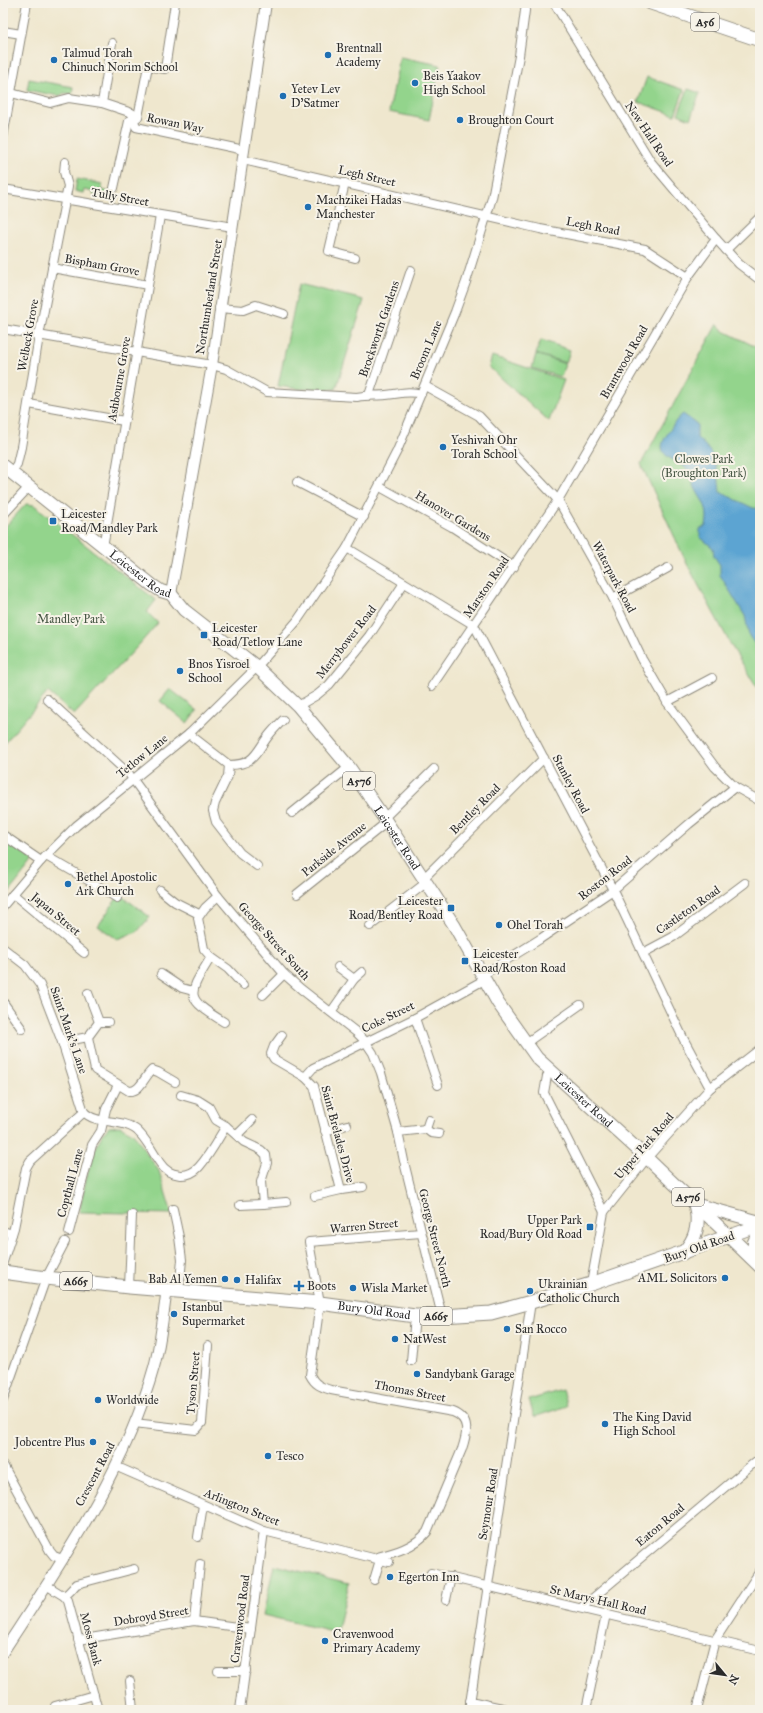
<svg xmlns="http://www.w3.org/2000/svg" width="763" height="1713" viewBox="0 0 763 1713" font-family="'IM FELL Great Primer',serif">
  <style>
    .green { fill: #93d48c; stroke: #5f805c }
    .water { fill: #5ba4d2; stroke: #43687e }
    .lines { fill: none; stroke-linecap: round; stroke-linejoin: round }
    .minor-casing { stroke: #8d897c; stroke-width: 10 }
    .tertiary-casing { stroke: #8d897c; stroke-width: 12 }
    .primary-casing { stroke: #8d897c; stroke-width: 14 }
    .trunk-casing { stroke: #8d897c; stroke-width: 15 }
    .minor { stroke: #fff; stroke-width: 8 }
    .tertiary { stroke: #fff; stroke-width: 10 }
    .primary { stroke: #fff; stroke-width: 12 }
    .trunk { stroke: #fff; stroke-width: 13 }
    .poi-dot { fill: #1f6fb2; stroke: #f7f3e8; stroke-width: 1.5 }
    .labels { text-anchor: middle; stroke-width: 4; stroke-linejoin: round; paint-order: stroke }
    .shield { fill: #f7f3e8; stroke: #686764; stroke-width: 1 }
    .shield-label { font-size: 11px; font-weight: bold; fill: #2b2b2b }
    .poi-label { font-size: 12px; fill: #2b2b2b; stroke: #f7f3e8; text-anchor: start }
    .street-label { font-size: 12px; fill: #2b2b2b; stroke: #f7f3e8 }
    .park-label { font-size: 12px; fill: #455543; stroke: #f7f3e8 }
  </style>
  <rect width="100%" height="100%" fill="#f7f3e8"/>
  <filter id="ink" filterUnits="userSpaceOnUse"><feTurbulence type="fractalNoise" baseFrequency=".025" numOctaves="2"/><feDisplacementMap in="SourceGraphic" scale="8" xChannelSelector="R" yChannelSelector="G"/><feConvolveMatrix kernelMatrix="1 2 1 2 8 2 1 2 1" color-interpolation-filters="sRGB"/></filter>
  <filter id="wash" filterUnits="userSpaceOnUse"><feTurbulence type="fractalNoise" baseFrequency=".012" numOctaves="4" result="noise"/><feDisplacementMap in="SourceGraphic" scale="16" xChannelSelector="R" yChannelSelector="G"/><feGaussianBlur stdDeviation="0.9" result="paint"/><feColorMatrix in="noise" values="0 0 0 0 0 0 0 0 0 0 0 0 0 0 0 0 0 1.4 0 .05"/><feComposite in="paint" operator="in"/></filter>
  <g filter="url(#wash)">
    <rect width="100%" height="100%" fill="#efe7ce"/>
    <g class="green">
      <path d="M400 57 440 65 429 120 389 112Z"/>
      <path d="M647 77 684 90 675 115 638 102Z"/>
      <path d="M29 79 73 87 72 94 64 93 59 96 27 90Z"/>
      <path d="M688 89 700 93 690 119 678 114Z"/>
      <path d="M77 179 103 184 101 190 111 192 110 197 93 194 94 192 84 190 83 193 75 191Z"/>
      <path d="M299 284 364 300 336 389H299L278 386Z"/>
      <path d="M717 324 724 331 760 349V692L732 647 687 564 641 464Z"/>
      <path d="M541 340 570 350 566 363 536 354Z"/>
      <path d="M536 354 565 364 561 377 532 368Z"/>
      <path d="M492 356 564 380 549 421 489 367Z"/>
      <path d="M26 504 34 505 156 600 147 612 158 623C131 655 102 684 74 715L48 692 3 745V529Z"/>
      <path d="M170 689 197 710 187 723 160 701Z"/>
      <path d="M3 840 34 860 3 900Z"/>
      <path d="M122 896 150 917 137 932 117 939 98 926 117 898Z"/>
      <path d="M120 1126 133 1133 159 1171 172 1214 79 1212C85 1187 91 1144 109 1127Z"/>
      <path d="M562 1390 567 1406 534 1417 529 1400Z"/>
      <path d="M274 1565 349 1583 337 1633 263 1615Z"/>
    </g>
    <path class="water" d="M683 414 697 424V438C716 453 718 469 720 492L753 508 760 509V651L749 636 745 616 720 575V565L714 556 713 548 700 537V529L706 526C710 504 700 501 693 483 692 480 692 476 691 474 681 457 649 460 668 433 674 425 675 420 683 414Z"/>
  </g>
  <g filter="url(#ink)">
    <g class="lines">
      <g class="minor-casing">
        <g id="minor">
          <path d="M554 3 651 162 716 239 739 264 760 280"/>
          <path d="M3 31 21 34"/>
          <path d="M112 43 102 103 132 113 136 127 244 150"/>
          <path d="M11 93 50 103 69 98 102 103"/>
          <path d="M3 137 27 3"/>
          <path d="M243 160 540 229 645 249 688 277"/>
          <path d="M345 183 329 251 355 258"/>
          <path d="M114 188 129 121 138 117 148 66 165 69 175 3"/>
          <path d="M3 189 233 227"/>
          <path d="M726 250 760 217"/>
          <path d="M52 268 148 285"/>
          <path d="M219 308 243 310 256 305 284 314"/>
          <path d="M3 329 212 365 226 369 267 392 357 397C367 395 376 396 386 395 398 394 409 390 421 394"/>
          <path d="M425 386 479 416 558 500 613 598 642 659 667 702 715 767 735 787 760 801"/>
          <path d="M369 395 411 270"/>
          <path d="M29 404 124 421"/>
          <path d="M11 473 17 464 21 447 39 336 68 186 64 172 65 162"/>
          <path d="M297 482 364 517"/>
          <path d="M380 487 452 527 514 567"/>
          <path d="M3 515 29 487"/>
          <path d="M103 547 160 216"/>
          <path d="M347 548 474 625 613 890 683 1038 710 1088"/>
          <path d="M613 598 668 568"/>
          <path d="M432 686 558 500 688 277 716 239"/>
          <path d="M47 699 129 774 218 896 284 974 301 989 356 1032 365 1041 373 1053 381 1073 398 1132 404 1161"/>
          <path d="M667 702 712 678"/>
          <path d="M298 706 317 695 329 685 369 636 404 583"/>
          <path d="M189 734 229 765 228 776 215 803 213 811 216 822 240 853 257 866"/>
          <path d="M229 765C256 765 256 751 270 734 274 729 278 725 283 720"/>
          <path d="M292 813 349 767"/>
          <path d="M384 818 434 769"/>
          <path d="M3 835 41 861"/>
          <path d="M46 856 98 886 117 898"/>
          <path d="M424 878 544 758"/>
          <path d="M160 890 175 902 199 914"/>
          <path d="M13 894 84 953"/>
          <path d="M297 894 387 822"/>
          <path d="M218 896 205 908 198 918 204 949 211 957C188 995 183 997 224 1022"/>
          <path d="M3 906 41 861 76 826 189 734 257 667 297 621 347 548 397 451 455 312 466 282 492 198 519 56 526 3"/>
          <path d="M370 926 427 882"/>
          <path d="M3 948 25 965 40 985 62 1042 84 1112C96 1125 120 1118 135 1129 145 1136 153 1153 160 1163 169 1177 188 1179 199 1167 210 1155 218 1139 226 1126L216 1120 209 1107 198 1100 181 1095"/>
          <path d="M643 953 673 937 745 883"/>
          <path d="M211 957 228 969 243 985"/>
          <path d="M161 974 182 988 193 991"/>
          <path d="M481 976 540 939 613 890 689 824 735 787"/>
          <path d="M354 979 362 972"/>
          <path d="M88 993 99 1022 88 1037 95 1070 129 1091C140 1092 144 1077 152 1070L158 1072 175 1082"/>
          <path d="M263 995 284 974"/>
          <path d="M3 1002 22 1029"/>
          <path d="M331 1012 354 979 338 967"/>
          <path d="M415 1018 438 1085"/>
          <path d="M99 1022H108"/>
          <path d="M282 1035 274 1046 271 1054 274 1059 305 1077 314 1086 341 1190 315 1196"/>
          <path d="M62 1042 88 1037"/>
          <path d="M526 1043 580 1005"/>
          <path d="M552 1072 547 1076 544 1093 604 1212"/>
          <path d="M305 1077 313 1068 415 1018 484 980"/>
          <path d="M226 1126 244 1142 261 1150 266 1155 267 1163 261 1182 263 1204 286 1202"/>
          <path d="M426 1129 429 1120"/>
          <path d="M325 1131 347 1125"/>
          <path d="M398 1132 426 1129 431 1133 439 1134"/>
          <path d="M237 1135 252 1120"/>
          <path d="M405 1166 442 1316"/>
          <path d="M341 1190 363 1187"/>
          <path d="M240 1205 263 1204"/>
          <path d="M173 1209 179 1237 182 1260 179 1290"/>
          <path d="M3 1231 12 1234"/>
          <path d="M69 1232 92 1145 101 1131 106 1109 118 1085"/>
          <path d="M3 1262 14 1228 26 1168 30 1161 84 1112"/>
          <path d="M591 1284 604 1212 647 1158 710 1088 760 1049"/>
          <path d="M129 1287 132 1215"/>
          <path d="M411 1361 415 1316"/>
          <path d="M3 1400 46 1278 65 1242"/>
          <path d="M134 1423 196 1430 202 1423 208 1346"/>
          <path d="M3 1465 50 1551 54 1556 62 1559"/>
          <path d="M115 1466 264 1531 389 1562"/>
          <path d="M198 1537 203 1505"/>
          <path d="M374 1558C393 1553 414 1548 427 1532L462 1449C467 1434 471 1419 453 1412L331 1390C321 1387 315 1385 310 1375L320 1303 309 1242 421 1233"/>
          <path d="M431 1573 760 1651"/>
          <path d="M374 1580 380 1560"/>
          <path d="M46 1585 64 1596 68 1601 98 1710"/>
          <path d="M64 1596C70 1593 72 1588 77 1584L134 1569"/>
          <path d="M446 1600 451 1577"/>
          <path d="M581 1608 755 1462 760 1466"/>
          <path d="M194 1621 200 1564"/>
          <path d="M78 1640 194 1621 251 1629"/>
          <path d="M218 1671H246"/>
          <path d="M130 1681 133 1710"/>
          <path d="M470 1701 511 1710"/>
          <path d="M55 1706 94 1695"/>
          <path d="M240 1710 264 1531"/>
          <path d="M469 1710 531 1302"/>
          <path d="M586 1710 606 1614"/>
          <path d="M697 1710 715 1640 760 1571"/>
        </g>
      </g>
      <g class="tertiary-casing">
        <g id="tertiary">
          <path d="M171 594 212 365 266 3"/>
          <path d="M3 1652C61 1563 125 1471 154 1367 161 1342 163 1315 167 1289"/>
        </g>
      </g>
      <g class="primary-casing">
        <g id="primary">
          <path id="s1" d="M3 466 152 585 161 591 171 594 184 610 257 667 298 706 349 767 384 818 454 925 498 1003 537 1058 647 1158 729 1236 760 1225"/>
          <path d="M698 1205 760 1222"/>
          <path d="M753 1259 754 1242 760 1230"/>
        </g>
      </g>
      <g class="trunk-casing">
        <g id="trunk">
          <path d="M651 3 760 40"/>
          <path d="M683 1253C697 1238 700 1223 695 1204"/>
          <path id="s2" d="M3 1272 46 1278 129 1287 320 1303 415 1316H442L491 1313 531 1302 591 1284 729 1236 760 1266"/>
        </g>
      </g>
      <use href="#minor" class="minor"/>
      <use href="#tertiary" class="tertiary"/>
      <use href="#primary" class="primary"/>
      <use href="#trunk" class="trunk"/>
    </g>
  </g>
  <g class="poi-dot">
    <circle cx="328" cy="55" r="4"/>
    <circle cx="54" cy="60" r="4"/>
    <circle cx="415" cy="83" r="4"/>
    <circle cx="283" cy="96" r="4"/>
    <circle cx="460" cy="120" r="4"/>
    <circle cx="308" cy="207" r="4"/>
    <circle cx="443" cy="447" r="4"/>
    <rect x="49" y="517" width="8" height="8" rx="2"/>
    <rect x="200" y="631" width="8" height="8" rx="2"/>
    <circle cx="180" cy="671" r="4"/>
    <circle cx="68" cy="884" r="4"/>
    <rect x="447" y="904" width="8" height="8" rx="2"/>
    <circle cx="499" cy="925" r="4"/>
    <rect x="461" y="957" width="8" height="8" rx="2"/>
    <rect x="586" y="1223" width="8" height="8" rx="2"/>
    <circle cx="725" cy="1278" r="4"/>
    <circle cx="225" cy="1279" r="4"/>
    <circle cx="237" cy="1280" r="4"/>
    <path d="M297 1280h4v4h4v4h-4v4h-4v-4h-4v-4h4z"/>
    <circle cx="353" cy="1288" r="4"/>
    <circle cx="530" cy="1291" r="4"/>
    <circle cx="174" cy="1314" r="4"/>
    <circle cx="507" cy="1329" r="4"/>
    <circle cx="395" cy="1339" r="4"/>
    <circle cx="417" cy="1374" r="4"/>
    <circle cx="98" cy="1400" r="4"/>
    <circle cx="605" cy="1424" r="4"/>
    <circle cx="93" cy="1442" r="4"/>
    <circle cx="268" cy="1456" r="4"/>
    <circle cx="390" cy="1577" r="4"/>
    <circle cx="325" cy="1641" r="4"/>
  </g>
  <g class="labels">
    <g class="shield">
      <rect x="691" y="13" width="28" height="18" rx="3"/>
      <rect x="343" y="772" width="32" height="18" rx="3"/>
      <rect x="672" y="1188" width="32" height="18" rx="3"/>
      <rect x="60" y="1272" width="32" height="18" rx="3"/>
      <rect x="420" y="1307" width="32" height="18" rx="3"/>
    </g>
    <g class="shield-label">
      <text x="705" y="26">A56</text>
      <text x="359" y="785">A576</text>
      <text x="688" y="1201">A576</text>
      <text x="76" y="1285">A665</text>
      <text x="436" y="1320">A665</text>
    </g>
    <g class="poi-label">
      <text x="336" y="52">Brentnall<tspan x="336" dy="14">Academy</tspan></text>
      <text x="62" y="57">Talmud Torah<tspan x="62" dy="14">Chinuch Norim School</tspan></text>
      <text x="423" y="80">Beis Yaakov<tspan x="423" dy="14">High School</tspan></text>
      <text x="291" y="93">Yetev Lev<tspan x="291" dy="14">D'Satmer</tspan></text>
      <text x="468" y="124">Broughton Court</text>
      <text x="316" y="204">Machzikei Hadas<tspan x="316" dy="14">Manchester</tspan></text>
      <text x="451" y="444">Yeshivah Ohr<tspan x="451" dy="14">Torah School</tspan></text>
      <text x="61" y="518">Leicester<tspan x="61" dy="14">Road/Mandley Park</tspan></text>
      <text x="212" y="632">Leicester<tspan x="212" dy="14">Road/Tetlow Lane</tspan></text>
      <text x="188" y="668">Bnos Yisroel<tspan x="188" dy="14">School</tspan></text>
      <text x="76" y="881">Bethel Apostolic<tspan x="76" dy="14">Ark Church</tspan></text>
      <text x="443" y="905" text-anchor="end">Leicester<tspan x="443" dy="14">Road/Bentley Road</tspan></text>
      <text x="507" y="929">Ohel Torah</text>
      <text x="473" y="958">Leicester<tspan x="473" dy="14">Road/Roston Road</tspan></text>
      <text x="582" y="1224" text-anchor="end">Upper Park<tspan x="582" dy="14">Road/Bury Old Road</tspan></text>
      <text x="717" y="1282" text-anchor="end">AML Solicitors</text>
      <text x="217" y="1283" text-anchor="end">Bab Al Yemen</text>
      <text x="245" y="1284">Halifax</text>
      <text x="538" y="1288">Ukrainian<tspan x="538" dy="14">Catholic Church</tspan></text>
      <text x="307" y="1290">Boots</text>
      <text x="361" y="1292">Wisla Market</text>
      <text x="182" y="1311">Istanbul<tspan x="182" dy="14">Supermarket</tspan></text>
      <text x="515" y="1333">San Rocco</text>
      <text x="403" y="1343">NatWest</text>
      <text x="425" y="1378">Sandybank Garage</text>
      <text x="106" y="1404">Worldwide</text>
      <text x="613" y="1421">The King David<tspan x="613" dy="14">High School</tspan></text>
      <text x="85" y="1446" text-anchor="end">Jobcentre Plus</text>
      <text x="276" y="1460">Tesco</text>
      <text x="398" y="1581">Egerton Inn</text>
      <text x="333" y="1638">Cravenwood<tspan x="333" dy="14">Primary Academy</tspan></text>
    </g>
    <g class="street-label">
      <text transform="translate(175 123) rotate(12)" y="4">Rowan Way</text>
      <text transform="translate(649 134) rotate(56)" y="4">New Hall Road</text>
      <text transform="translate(367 176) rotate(13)" y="4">Legh Street</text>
      <text transform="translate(120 197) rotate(10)" y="4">Tully Street</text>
      <text transform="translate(593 226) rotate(11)" y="4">Legh Road</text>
      <text transform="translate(102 265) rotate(10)" y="4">Bispham Grove</text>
      <text transform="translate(209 297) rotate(-81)" y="4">Northumberland Street</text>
      <text transform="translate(379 329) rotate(-71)" y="4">Brockworth Gardens</text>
      <text transform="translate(28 335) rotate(-80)" y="4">Welbeck Grove</text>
      <text transform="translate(426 350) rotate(-67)" y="4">Broom Lane</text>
      <text transform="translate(624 362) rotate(-60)" y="4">Brantwood Road</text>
      <text transform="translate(119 379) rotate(-80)" y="4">Ashbourne Grove</text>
      <text transform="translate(453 516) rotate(31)" y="4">Hanover Gardens</text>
      <text dy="4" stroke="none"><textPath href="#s1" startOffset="175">Leicester Road</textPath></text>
      <text transform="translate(614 577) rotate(62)" y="4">Waterpark Road</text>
      <text transform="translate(486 587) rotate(-56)" y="4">Marston Road</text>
      <text transform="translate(346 642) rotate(-52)" y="4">Merrybower Road</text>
      <text transform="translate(142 756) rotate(-39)" y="4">Tetlow Lane</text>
      <text transform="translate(571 784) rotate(62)" y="4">Stanley Road</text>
      <text transform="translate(475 809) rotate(-45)" y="4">Bentley Road</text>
      <text dy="4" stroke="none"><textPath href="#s1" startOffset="547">Leicester Road</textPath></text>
      <text transform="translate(334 849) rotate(-39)" y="4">Parkside Avenue</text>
      <text transform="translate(605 878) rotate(-38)" y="4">Roston Road</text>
      <text transform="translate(688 910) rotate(-35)" y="4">Castleton Road</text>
      <text transform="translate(56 914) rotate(40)" y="4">Japan Street</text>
      <text transform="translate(274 941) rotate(48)" y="4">George Street South</text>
      <text transform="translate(388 1017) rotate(-26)" y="4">Coke Street</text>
      <text transform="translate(69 1030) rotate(71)" y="4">Saint Mark's Lane</text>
      <text dy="4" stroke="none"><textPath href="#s1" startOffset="871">Leicester Road</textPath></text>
      <text transform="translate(338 1134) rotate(75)" y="4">Saint Brelades Drive</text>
      <text transform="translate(644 1146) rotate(-49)" y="4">Upper Park Road</text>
      <text transform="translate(70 1183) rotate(-75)" y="4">Copthall Lane</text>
      <text transform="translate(364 1226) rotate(-5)" y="4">Warren Street</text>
      <text transform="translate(435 1238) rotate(76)" y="4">George Street North</text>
      <text transform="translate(699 1247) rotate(-19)" y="4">Bury Old Road</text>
      <text dy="4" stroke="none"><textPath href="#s2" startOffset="373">Bury Old Road</textPath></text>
      <text transform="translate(193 1383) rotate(-85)" y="4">Tyson Street</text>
      <text transform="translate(410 1391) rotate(11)" y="4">Thomas Street</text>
      <text transform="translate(95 1474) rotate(-62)" y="4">Crescent Road</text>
      <text transform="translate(488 1504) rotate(-81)" y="4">Seymour Road</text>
      <text transform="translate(242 1507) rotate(22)" y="4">Arlington Street</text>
      <text transform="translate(660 1525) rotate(-40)" y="4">Eaton Road</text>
      <text transform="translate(598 1600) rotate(13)" y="4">St Marys Hall Road</text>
      <text transform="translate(151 1616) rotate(-9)" y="4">Dobroyd Street</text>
      <text transform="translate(240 1619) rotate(-83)" y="4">Cravenwood Road</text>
      <text transform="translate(91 1639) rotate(75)" y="4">Moss Bank</text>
    </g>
    <g class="park-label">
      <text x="704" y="463">Clowes Park<tspan x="704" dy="14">(Broughton Park)</tspan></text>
      <text x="71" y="623">Mandley Park</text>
    </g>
  </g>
  <rect width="763" height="1713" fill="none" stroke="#f7f3e8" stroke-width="16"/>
  <g transform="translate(725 1675) rotate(119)" stroke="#f7f3e8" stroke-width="3" paint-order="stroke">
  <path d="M0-3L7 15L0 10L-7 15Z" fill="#2b2b2b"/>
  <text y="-6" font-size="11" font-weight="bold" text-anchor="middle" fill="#2b2b2b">N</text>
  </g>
</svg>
